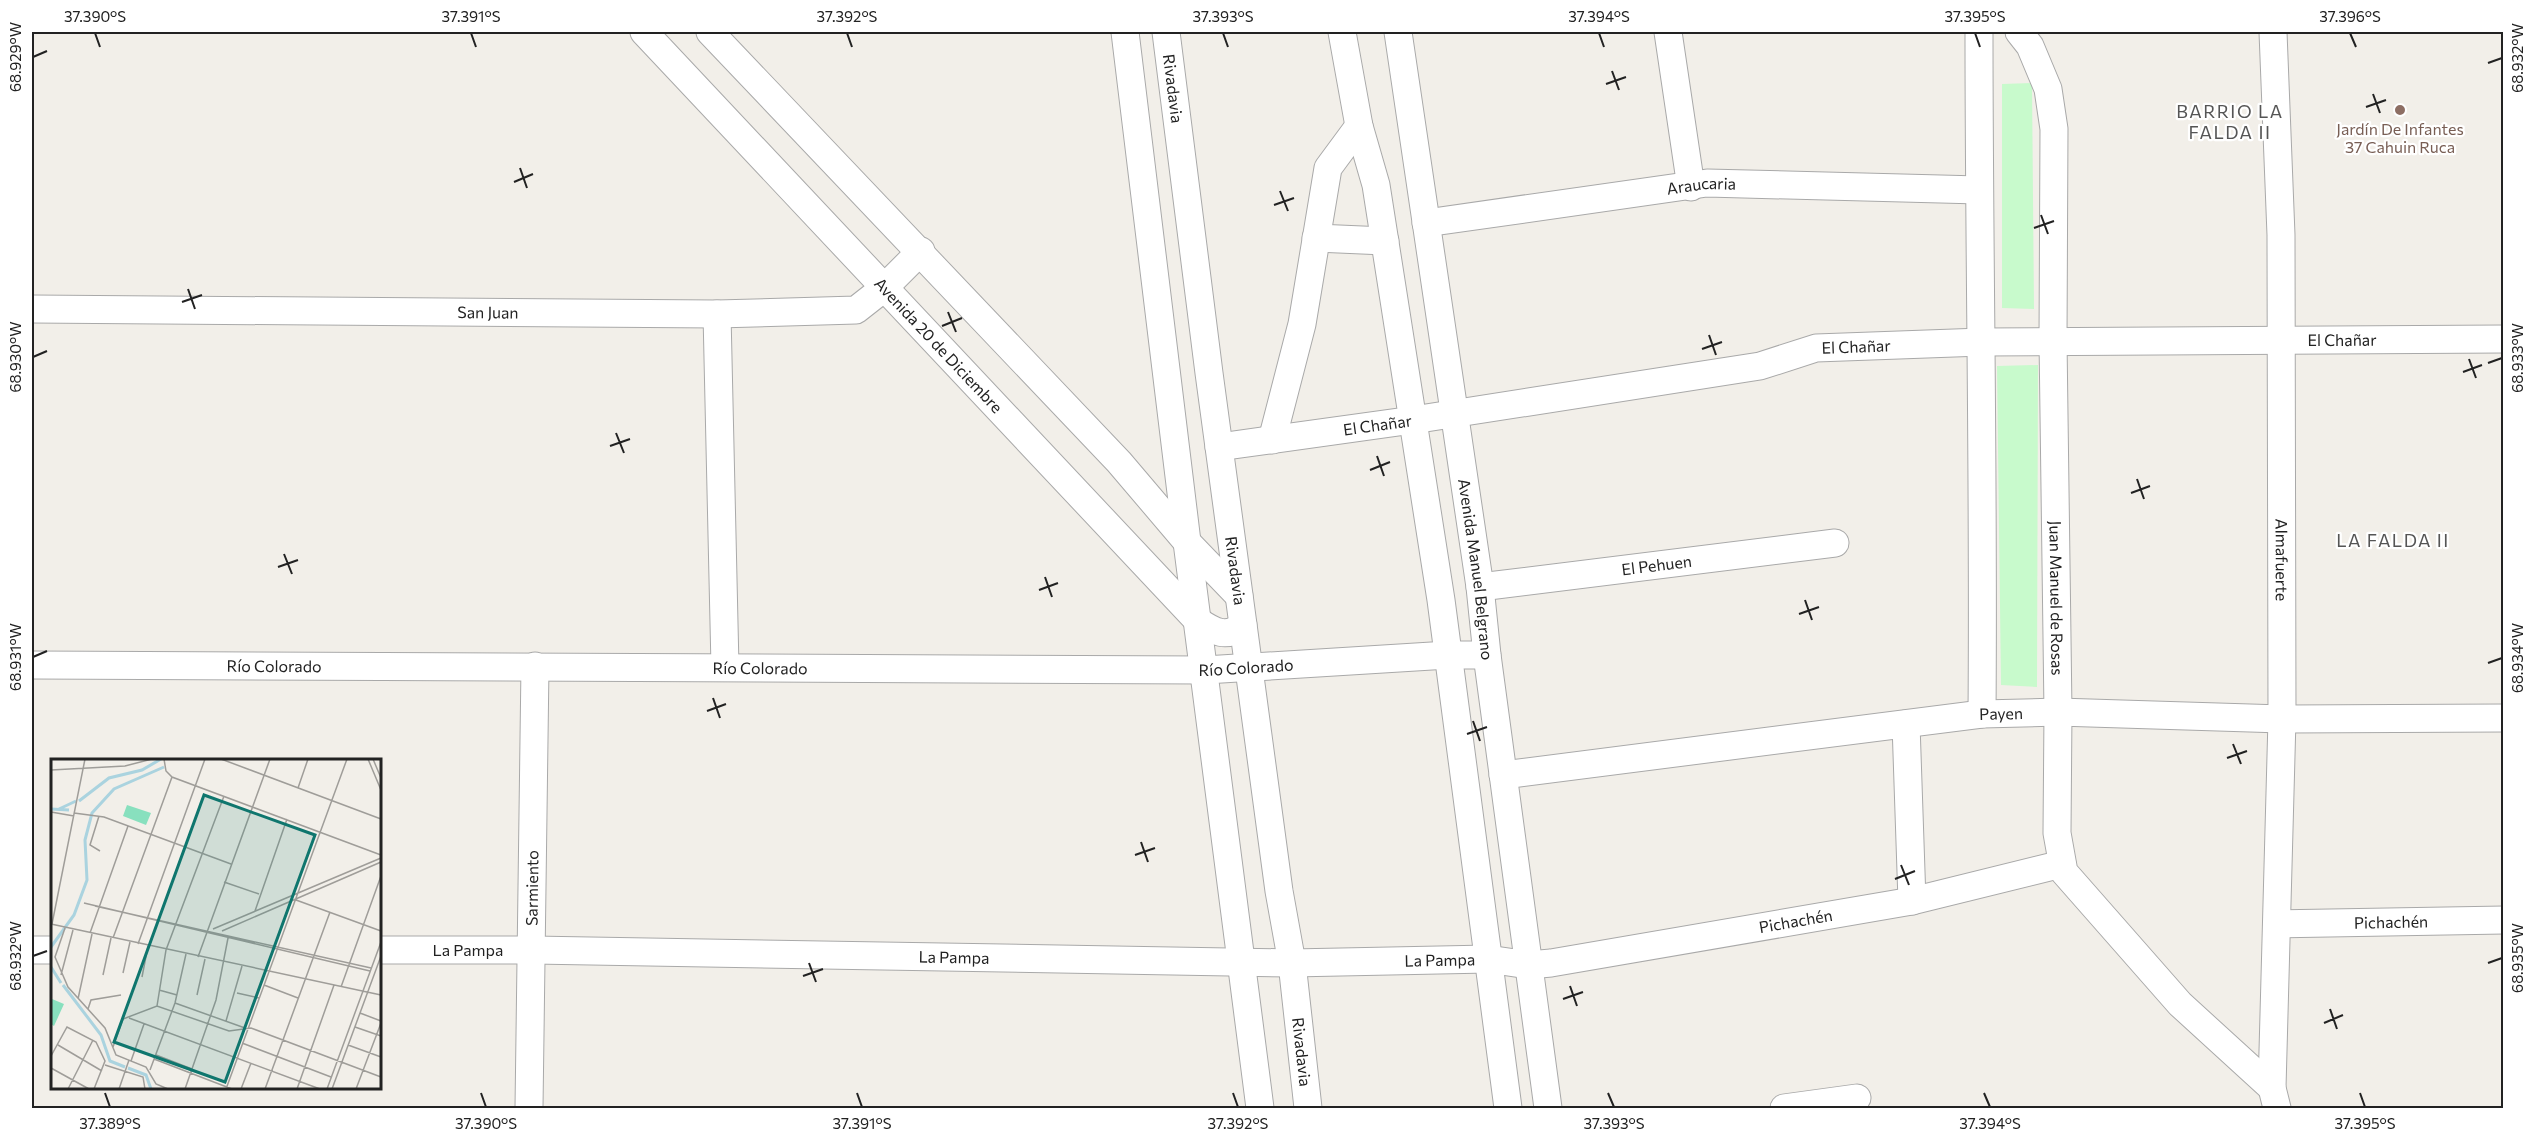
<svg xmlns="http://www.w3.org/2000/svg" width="2535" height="1140" viewBox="0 0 2535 1140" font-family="Commissioner,sans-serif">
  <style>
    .park { fill: #c8facc }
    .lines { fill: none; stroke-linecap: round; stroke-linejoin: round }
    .minor-casing { stroke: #a9a9a9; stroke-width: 29 }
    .minor { stroke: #fff; stroke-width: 27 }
    .ticks { fill: none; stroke: #222; stroke-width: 2 }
    .education-dot { fill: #8d6e63; stroke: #fff; stroke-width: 2 }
    .labels { text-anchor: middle; stroke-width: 4.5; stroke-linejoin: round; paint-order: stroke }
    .street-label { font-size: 16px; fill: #222; stroke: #fff }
    .education-label { font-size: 16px; fill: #785e54; stroke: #fff }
    .neighbourhood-label { font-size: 18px; letter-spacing: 1.5px; fill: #555; stroke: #fff }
    .inset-river { fill: none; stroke: #aad3df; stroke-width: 3 }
    .inset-road { fill: none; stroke: #9f9d99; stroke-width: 1.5 }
    .view { fill: #0f766e; fill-opacity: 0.15; stroke: #0f766e; stroke-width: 3 }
    .inset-edge { fill: none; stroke: #222; stroke-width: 3 }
    .neatline { fill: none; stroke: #222; stroke-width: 2 }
    .ticks-label { font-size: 15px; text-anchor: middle; fill: #222 }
  </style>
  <rect width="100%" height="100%" fill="#f2efe9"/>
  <g class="park">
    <path d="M2032 83 2034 309 2002 308V84Z"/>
    <path d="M2038 365 2037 687 2001 685 1997 366Z"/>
  </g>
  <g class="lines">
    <g class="minor-casing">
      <g id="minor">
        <path id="s1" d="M644 32 1198 621C1214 632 1227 639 1243 625"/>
        <path d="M710 32 1119 462 1187 542 1239 596"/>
        <path d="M1125 32 1187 542 1260 1108"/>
        <path id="s2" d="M1166 32 1209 373 1279 891 1292 963 1308 1108"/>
        <path d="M1342 32 1359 126 1376 185 1441 600 1508 1108"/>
        <path id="s3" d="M1398 32 1480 587 1487 655 1548 1108"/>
        <path d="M1668 32 1691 187"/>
        <path d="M1979 32C1979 259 1984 486 1982 714"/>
        <path id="s4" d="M2019 32 2030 46 2048 89 2054 129 2053 340 2058 712 2057 833 2064 872 2180 1004 2272 1088"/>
        <path id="s5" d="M2273 32 2281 235 2282 719 2272 1088 2277 1108"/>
        <path id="s6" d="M1426 223 1707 183 1979 190"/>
        <path d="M1316 238 1385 241"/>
        <path id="s7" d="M32 309 717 314 856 310 884 288 921 251"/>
        <path d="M717 314 725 667"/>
        <path d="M1272 440 1302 324 1328 168 1359 126"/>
        <path id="s8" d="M1219 447 1413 420 1760 366 1816 348 1982 342 2504 339"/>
        <path id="s9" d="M1480 587 1835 543"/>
        <path id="s10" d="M32 665 1205 670 1448 655H1487"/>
        <path d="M1906 724 1912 901"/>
        <path id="s11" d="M1503 775 1982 714 2058 712 2282 719 2504 718"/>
        <path id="s12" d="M2277 924 2504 920"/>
        <path d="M32 950H52"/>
        <path id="s13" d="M380 950H533L1292 963 1488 959 1529 965 1551 963 1912 901 2062 864"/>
        <path id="s14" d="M529 1108 535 666"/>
        <path d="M1784 1108 1857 1098"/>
      </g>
    </g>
    <use href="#minor" class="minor"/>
  </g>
  <path class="ticks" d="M95 33 100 47M471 33 476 47M847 33 852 47M1223 33 1228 47M1599 33 1604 47M1975 33 1980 47M2350 33 2356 47M33 57 47 51M2488 63 2502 58M1612 71 1619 90M1606 84 1626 77M2373 94 2380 113M2366 107 2386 100M520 168 527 188M514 182 533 174M1280 191 1288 211M1274 205 1294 198M2041 215 2048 234M2034 228 2054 221M188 289 195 309M182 302 202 295M948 312 956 332M942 326 962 318M1709 335 1716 355M1702 349 1722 342M33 357 47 351M2469 359 2476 378M2488 363 2502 358M2463 372 2482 365M616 433 624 453M610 446 630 439M1377 456 1384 476M1370 470 1390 462M2137 479 2144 499M2131 493 2150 486M284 554 292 574M278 567 298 560M1045 577 1052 597M1039 590 1058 583M1805 600 1812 620M1799 614 1819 607M33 657 47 651M2488 663 2502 658M713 698 720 718M707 711 726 704M1473 721 1480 741M1467 734 1487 727M2233 744 2241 764M2227 758 2247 751M1141 842 1148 862M1135 855 1155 848M1901 865 1909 885M1895 879 1915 871M33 956 47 951M809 963 816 982M2488 963 2502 958M803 976 823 969M1570 986 1577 1006M1563 999 1583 992M2330 1009 2337 1029M2324 1023 2343 1015M105 1093 110 1107M481 1093 486 1107M857 1093 862 1107M1233 1093 1238 1107M1608 1093 1614 1107M1984 1093 1990 1107M2360 1093 2365 1107"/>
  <circle class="education-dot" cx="2400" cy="110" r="6"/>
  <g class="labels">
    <g class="street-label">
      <text dy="6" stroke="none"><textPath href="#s2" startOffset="57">Rivadavia</textPath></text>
      <text dy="6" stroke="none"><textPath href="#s6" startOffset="278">Araucaria</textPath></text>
      <text dy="6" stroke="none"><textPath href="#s7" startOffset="456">San Juan</textPath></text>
      <text dy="6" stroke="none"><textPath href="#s8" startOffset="1132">El Chañar</textPath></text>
      <text dy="6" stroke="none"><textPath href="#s1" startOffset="430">Avenida 20 de Diciembre</textPath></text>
      <text dy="6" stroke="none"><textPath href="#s8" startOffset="646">El Chañar</textPath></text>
      <text dy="6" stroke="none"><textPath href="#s8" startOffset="160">El Chañar</textPath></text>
      <text dy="6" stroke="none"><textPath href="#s5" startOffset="528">Almafuerte</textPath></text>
      <text dy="6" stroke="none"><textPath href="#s9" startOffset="178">El Pehuen</textPath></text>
      <text dy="6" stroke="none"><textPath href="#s2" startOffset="543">Rivadavia</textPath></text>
      <text dy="6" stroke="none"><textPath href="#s3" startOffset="543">Avenida Manuel Belgrano</textPath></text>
      <text dy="6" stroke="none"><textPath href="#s4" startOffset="574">Juan Manuel de Rosas</textPath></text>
      <text dy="6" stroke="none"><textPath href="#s10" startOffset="242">Río Colorado</textPath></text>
      <text dy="6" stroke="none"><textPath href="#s10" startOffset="1214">Río Colorado</textPath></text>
      <text dy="6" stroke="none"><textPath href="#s10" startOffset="728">Río Colorado</textPath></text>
      <text dy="6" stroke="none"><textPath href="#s11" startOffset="502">Payen</textPath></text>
      <text dy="6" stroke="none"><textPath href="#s14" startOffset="220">Sarmiento</textPath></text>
      <text dy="6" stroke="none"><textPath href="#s13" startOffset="1420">Pichachén</textPath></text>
      <text dy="6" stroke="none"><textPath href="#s12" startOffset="114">Pichachén</textPath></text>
      <text dy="6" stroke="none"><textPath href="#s13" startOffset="88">La Pampa</textPath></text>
      <text dy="6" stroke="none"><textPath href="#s13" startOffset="574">La Pampa</textPath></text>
      <text dy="6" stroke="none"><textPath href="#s13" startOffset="1060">La Pampa</textPath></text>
      <text dy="6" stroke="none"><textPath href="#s2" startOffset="1029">Rivadavia</textPath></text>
    </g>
    <g class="education-label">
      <text x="2400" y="135">Jardín De Infantes<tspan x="2400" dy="18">37 Cahuin Ruca</tspan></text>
    </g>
    <g class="neighbourhood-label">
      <text x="2230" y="118">BARRIO LA<tspan x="2230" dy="21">FALDA II</tspan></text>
      <text x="2393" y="547">LA FALDA II</text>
    </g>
  </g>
  <g transform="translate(51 759)">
    <rect width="330" height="330" fill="#f2efe9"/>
    <path d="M76 46 100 54 95 66 72 57ZM1 240 13 245 3 267 0 265Z" fill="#88e0be"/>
    <path class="inset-river" d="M28 42 58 19 91 11 110 0M0 50 18 51M8 50 25 42M0 188 23 156 36 121 34 81 41 54 63 30 113 8M0 208 10 224M12 226 50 276 59 302 74 308M77 309 95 316 100 330"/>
    <path class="inset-road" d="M113 0 115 12 121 18 330 96M170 0 330 60M317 0 330 31M322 0 330 19M0 11 74 7 101 0M247 29 257 0M0 53 23 57M23 54 53 58 180 105M48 57 39 86 49 92M173 123 208 135M245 141 330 172M33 144 319 212M44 147 320 209M204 152 236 60M0 165 330 236M1 165 34 0M14 169 4 198 17 228 54 269 65 296 95 308 105 325 117 330M162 170 330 99M171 172 330 103M39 174 77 67M62 179 121 18M87 185 154 0M147 198 219 0M72 214 79 183M10 216 22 171M52 216 60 179M91 218 97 187M213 226 247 239M290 228 330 117M108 231 126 236M186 234 208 239M146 236 154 200M27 240 41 175M124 244 194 269M106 247 115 191 173 37M37 250 40 241 70 236M309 254 330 262M78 259 269 330M175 262 191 207M304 268 330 277M191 284 280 318M7 286 51 312M297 286 330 298M62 288 72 260 106 247 178 272 200 269 330 318M105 296 141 310M0 297 16 268 45 283 54 302 43 330M103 300 181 330M80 302 93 265M54 306 92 318 94 330M0 309 38 330M99 311 124 244 135 195M17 330 42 281M68 330 78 301M134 330 165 241 177 179M175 330 296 0M190 330 200 304M214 330 279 153M246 330 283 226M276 330 330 183M281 330 330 197M305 330 330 264"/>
    <path class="view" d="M153 36 264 76 174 323 63 283Z"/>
    <rect width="330" height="330" class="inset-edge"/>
  </g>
  <rect width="2535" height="1140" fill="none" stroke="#ffffff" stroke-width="66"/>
  <rect x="33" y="33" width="2469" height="1074" class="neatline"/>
  <g class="ticks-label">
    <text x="95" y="22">37.390°S</text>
    <text x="471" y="22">37.391°S</text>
    <text x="847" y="22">37.392°S</text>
    <text x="1223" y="22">37.393°S</text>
    <text x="1599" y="22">37.394°S</text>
    <text x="1975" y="22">37.395°S</text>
    <text x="2350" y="22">37.396°S</text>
    <text transform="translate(16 57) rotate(-90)" y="5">68.929°W</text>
    <text transform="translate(2518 58) rotate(-90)" y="5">68.932°W</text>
    <text transform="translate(16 357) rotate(-90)" y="5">68.930°W</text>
    <text transform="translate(2518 358) rotate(-90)" y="5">68.933°W</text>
    <text transform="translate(16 657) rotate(-90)" y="5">68.931°W</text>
    <text transform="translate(2518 658) rotate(-90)" y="5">68.934°W</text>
    <text transform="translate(16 956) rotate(-90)" y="5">68.932°W</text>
    <text transform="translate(2518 958) rotate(-90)" y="5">68.935°W</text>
    <text x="110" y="1129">37.389°S</text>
    <text x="486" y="1129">37.390°S</text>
    <text x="862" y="1129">37.391°S</text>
    <text x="1238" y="1129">37.392°S</text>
    <text x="1614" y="1129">37.393°S</text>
    <text x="1990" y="1129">37.394°S</text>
    <text x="2365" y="1129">37.395°S</text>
  </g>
</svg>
